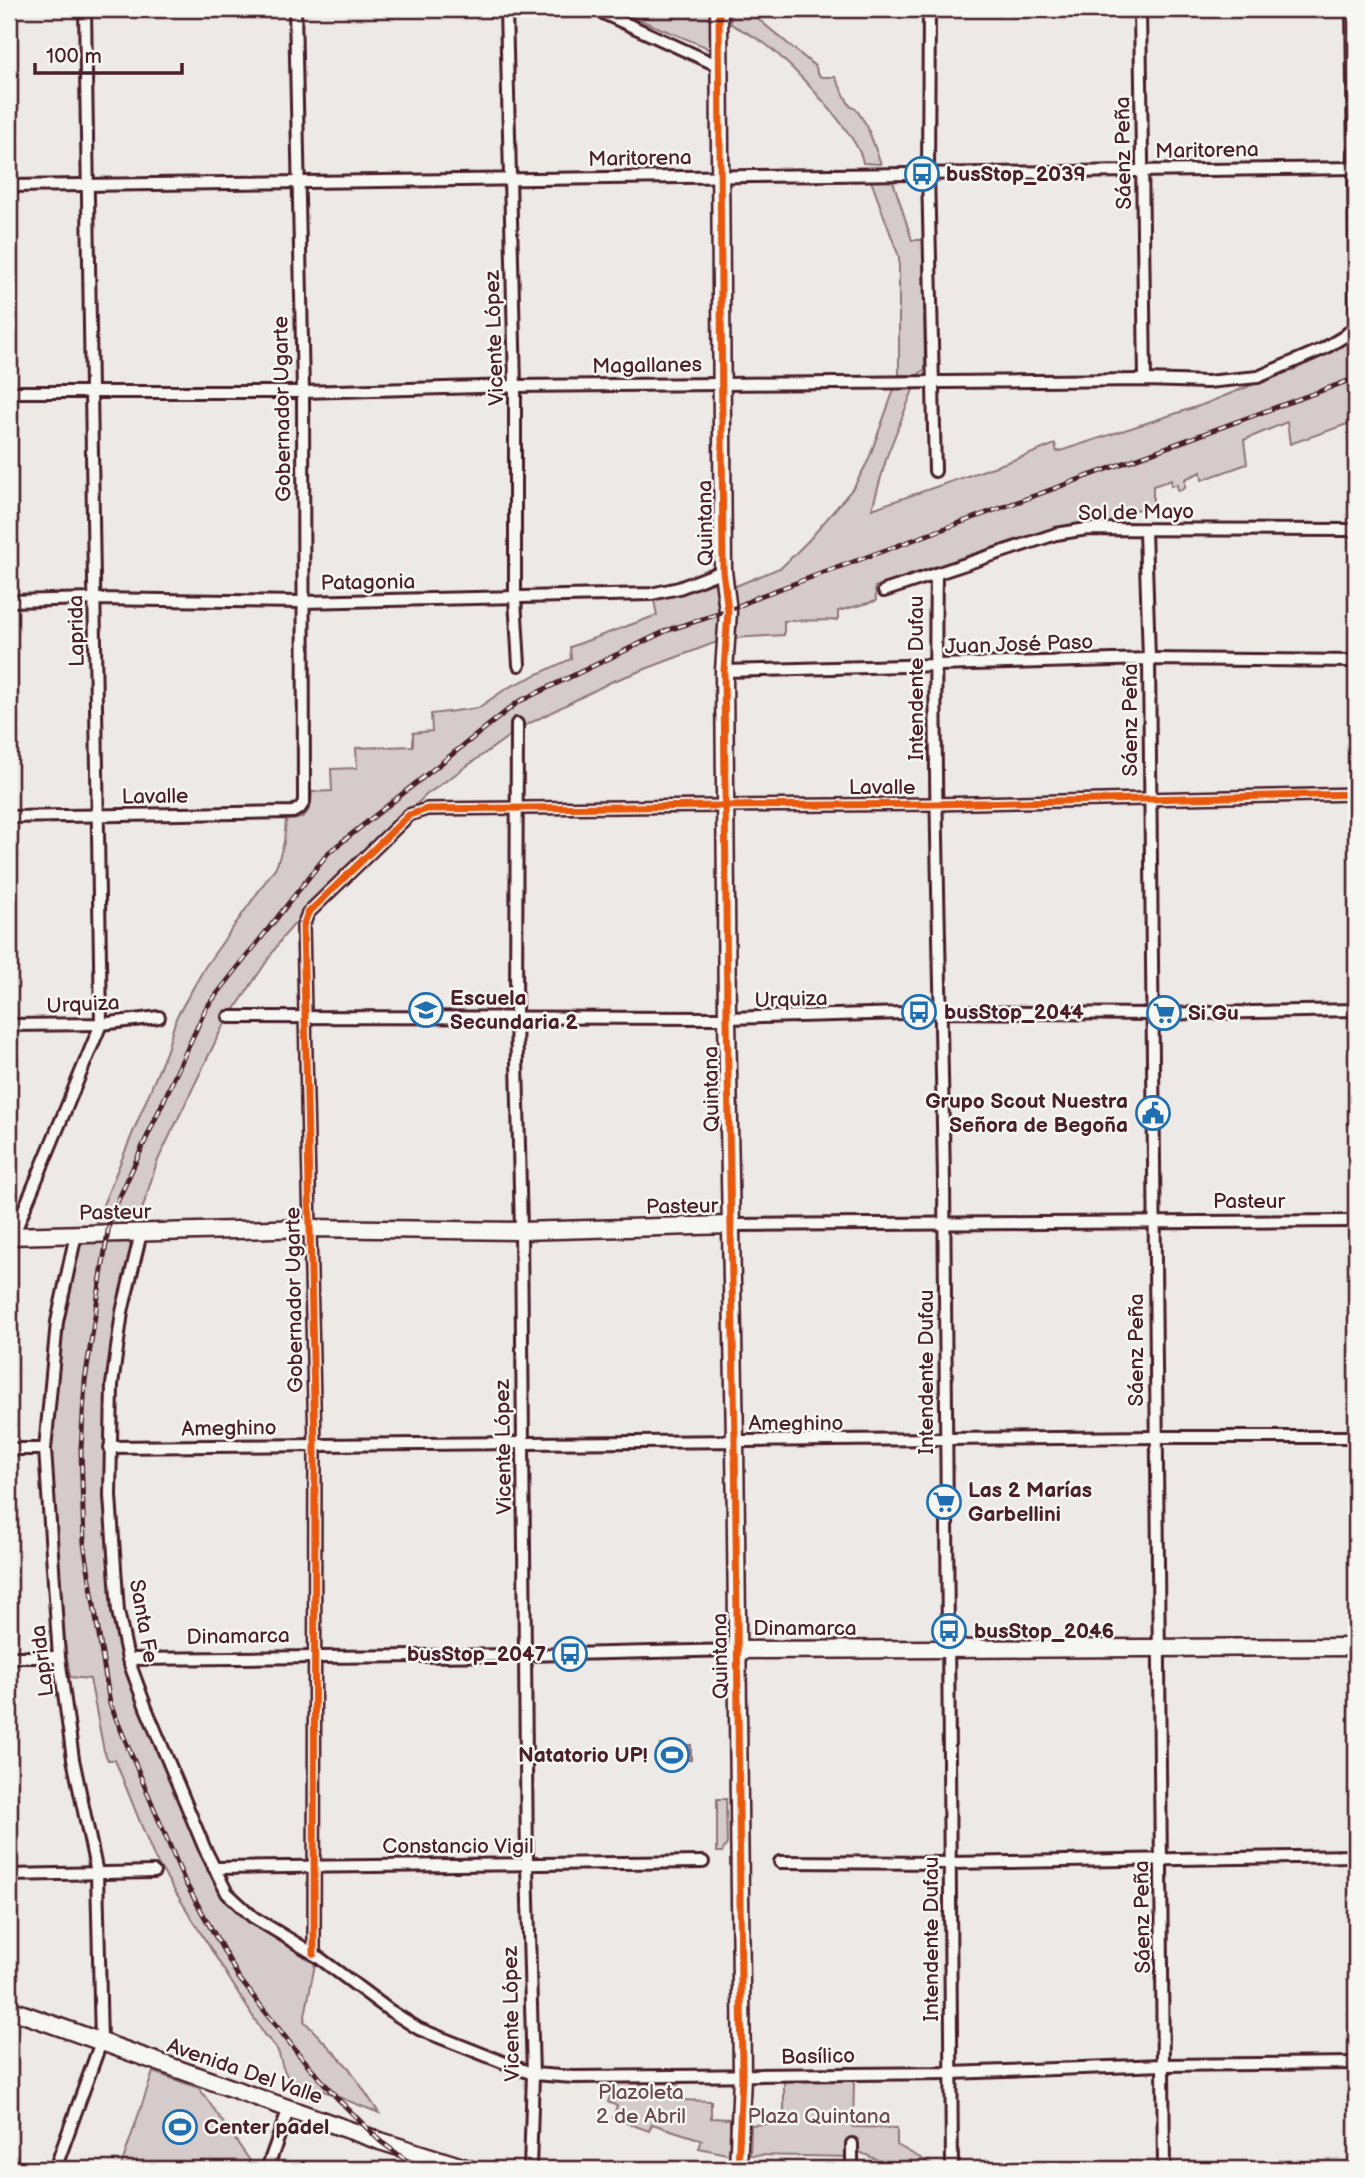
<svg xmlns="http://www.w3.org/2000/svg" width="1365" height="2178" viewBox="0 0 1365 2178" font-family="'Balsamiq Sans',sans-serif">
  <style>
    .green { fill: #d4cbca; stroke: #8f757a; stroke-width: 2 }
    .water { fill: url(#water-waves); stroke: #886e73; stroke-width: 2 }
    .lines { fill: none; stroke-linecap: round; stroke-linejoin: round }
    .street-casing { stroke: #4a1f2b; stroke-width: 16 }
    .secondary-casing { stroke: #4a1f2b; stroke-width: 21 }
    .street { stroke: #f6f6f2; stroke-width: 10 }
    .secondary { stroke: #f6f6f2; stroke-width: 16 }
    .rail-casing { stroke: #4a1f2b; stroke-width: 5 }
    .rail { stroke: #f6f6f2; stroke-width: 2.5; stroke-dasharray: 8; stroke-linecap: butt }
    .cycleway-casing { stroke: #f6f6f2; stroke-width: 11 }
    .cycleway { stroke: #e8590c; stroke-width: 7 }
    .labels { text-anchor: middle; stroke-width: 5; stroke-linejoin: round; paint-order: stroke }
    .street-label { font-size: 21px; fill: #4a1f2b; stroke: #f6f6f2 }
    .poi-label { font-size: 21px; font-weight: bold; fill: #4a1f2b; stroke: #f6f6f2; text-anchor: start }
    .park-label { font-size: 21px; fill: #6c4a53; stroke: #f6f6f2 }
  </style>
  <defs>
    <pattern id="water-waves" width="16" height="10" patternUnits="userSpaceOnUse" patternTransform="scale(1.75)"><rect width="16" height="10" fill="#b1a2a3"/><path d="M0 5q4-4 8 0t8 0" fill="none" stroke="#928385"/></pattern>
  </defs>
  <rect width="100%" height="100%" fill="#ece9e6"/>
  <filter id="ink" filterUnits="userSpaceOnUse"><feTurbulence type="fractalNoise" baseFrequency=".0143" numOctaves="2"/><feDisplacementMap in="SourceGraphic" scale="14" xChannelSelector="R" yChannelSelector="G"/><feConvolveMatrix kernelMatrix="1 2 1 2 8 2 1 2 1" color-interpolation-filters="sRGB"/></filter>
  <g filter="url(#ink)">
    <g class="green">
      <path d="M613 9H715V55L704 46Z"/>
      <path d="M730 9H746L816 67 817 73 821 77H835L850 106 856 109 867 126 881 164 863 163C860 136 791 64 768 46 757 37 743 31 731 24Z"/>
      <path d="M870 178H892L912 240H923L925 369 918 375H899V257Z"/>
      <path d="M1356 334V421L1290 444 1287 422 1244 440 1247 464 1202 480 1201 472 1185 479V488L1178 491 1177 484 1171 486V480L1153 486V509L1121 510 1120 527 1059 529 875 587 876 601 838 611V620L784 621V635L731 638V588L782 567 809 540 854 487 868 461 895 387H914L887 456 872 509 1025 456 1055 444 1057 452 1202 405 1314 360 1340 347Z"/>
      <path d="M714 583 719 585 721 634 717 642 611 682 522 727 426 795 306 911 283 937 221 1030 157 1162 136 1229H93L167 1050 176 1018 205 967 277 865 284 842 286 820C306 821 311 812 312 792L332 791 331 769 357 768 356 748 413 746V733L432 731 431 714 478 708 507 688 571 659 570 647 657 615 654 601Z"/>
      <path d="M95 1239 126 1241 130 1244 132 1250 124 1283 108 1380 105 1457 116 1614 184 1810 221 1896 252 1924 294 1947 315 1964 304 2021 349 2068 379 2113 288 2077C275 2058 287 2055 265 2036L155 1859 115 1760H108L104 1751 90 1679 70 1677 65 1644 49 1463 61 1324 76 1249 83 1243Z"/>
      <path d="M717 1799H726L727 1844 722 1852H717Z"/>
      <path d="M153 2072 199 2088 253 2165 252 2169H120Z"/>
      <path d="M678 2080 679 2100 711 2101V2118L730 2119 731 2155 699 2148 702 2140 652 2124 649 2131 613 2118 617 2106 608 2102 615 2082Z"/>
      <path d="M784 2081H854L853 2127 897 2128V2145L940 2169H898L855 2150V2157L750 2155 751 2125 784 2123Z"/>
    </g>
    <rect class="water" x="660" y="1745" width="31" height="15"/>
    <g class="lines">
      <g class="street-casing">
        <g id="street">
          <path d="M506 9 515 386V599L519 665"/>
          <path d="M594 9 719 66"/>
          <path d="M929 9 928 173 935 471"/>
          <path d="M1140 9 1145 380"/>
          <path d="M9 186 1356 168"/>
          <path d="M9 392H303L515 386 1145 380 1207 382 1258 377 1323 349 1345 336 1356 325 1352 9"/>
          <path d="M1145 531 1149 659 1164 2169"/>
          <path d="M936 574C933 777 941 980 944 1183 948 1512 949 1840 952 2169"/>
          <path d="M884 591 1056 534 1087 529 1356 530"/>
          <path d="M9 601 95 599 302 602 651 594 679 588 723 571"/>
          <path d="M724 671 1149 659 1356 661"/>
          <path d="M517 724 516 1019 521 1231 527 1865 533 2074 530 2169"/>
          <path d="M9 817 293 812 300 808 304 802 303 392 295 9"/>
          <path d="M229 1017 727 1018 941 1012 1151 1014 1356 1010"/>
          <path d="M9 1025 101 1024 159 1017"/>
          <path d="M730 1225 1356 1221"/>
          <path d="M141 1233 122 1312 112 1385 110 1496 118 1611 128 1659 146 1708 204 1847 227 1893 253 1917 314 1954 389 2010 419 2029 533 2074 574 2077 951 2073 1163 2065 1356 2063"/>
          <path d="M13 1236 101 1024 85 9"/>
          <path d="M110 1447 1156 1437H1356"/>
          <path d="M9 1449H45"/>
          <path d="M9 1657H59"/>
          <path d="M128 1659 525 1655 737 1650"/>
          <path d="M780 1862 950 1863 1356 1856"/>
          <path d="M214 1868 703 1862"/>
          <path d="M9 1875 154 1872"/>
          <path d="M314 1954 315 1445 303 926 308 913 409 815 427 809 935 804 1356 794"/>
          <path d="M852 2144V2169"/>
          <path d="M55 2169 101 2042 97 1873 73 1759 59 1657 45 1449 57 1322 76 1234"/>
          <path d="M267 2169 289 2108"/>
        </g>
      </g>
      <g class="secondary-casing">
        <g id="secondary">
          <path d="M719 9 723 571 728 611 724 671 727 1018 735 1441 742 2076 738 2169"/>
          <path d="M9 1236 309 1228 521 1231 730 1225"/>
          <path d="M737 1650 1356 1647"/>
          <path d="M9 2009 380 2141 469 2169"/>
        </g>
      </g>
      <use href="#street" class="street"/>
      <use href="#secondary" class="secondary"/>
      <g class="rail-casing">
        <path id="rail" d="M418 2169 380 2141 338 2099 296 2051 239 1978 185 1882 110 1704 84 1543 81 1449 85 1381 110 1218 206 1008 328 853 518 702 668 630 728 611 760 596 1356 378"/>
      </g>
      <use href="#rail" class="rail"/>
      <g class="cycleway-casing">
        <g id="cycleway">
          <path d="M719 9 723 571 728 611 724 671 727 1018 735 1441 742 2076 738 2169"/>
          <path d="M314 1954 315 1445 303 926 308 913 409 815 427 809 935 804 1356 794"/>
        </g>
      </g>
      <use href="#cycleway" class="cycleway"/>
    </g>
  </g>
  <defs>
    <g id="bus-ring" transform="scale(1.75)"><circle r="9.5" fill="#f6f6f2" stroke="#1f6fb2" stroke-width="1.5"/><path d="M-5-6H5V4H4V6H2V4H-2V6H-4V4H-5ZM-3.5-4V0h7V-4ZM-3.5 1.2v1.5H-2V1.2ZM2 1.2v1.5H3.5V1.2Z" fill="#1f6fb2"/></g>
    <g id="school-ring" transform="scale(1.75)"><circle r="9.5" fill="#f6f6f2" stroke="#1f6fb2" stroke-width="1.5"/><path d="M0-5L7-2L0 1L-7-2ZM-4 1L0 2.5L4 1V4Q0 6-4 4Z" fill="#1f6fb2"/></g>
    <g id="supermarket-ring" transform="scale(1.75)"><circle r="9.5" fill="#f6f6f2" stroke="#1f6fb2" stroke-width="1.5"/><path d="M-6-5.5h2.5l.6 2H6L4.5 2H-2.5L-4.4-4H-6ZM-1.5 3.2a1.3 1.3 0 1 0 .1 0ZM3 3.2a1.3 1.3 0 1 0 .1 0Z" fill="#1f6fb2"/></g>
    <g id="civic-ring" transform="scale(1.75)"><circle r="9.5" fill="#f6f6f2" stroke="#1f6fb2" stroke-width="1.5"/><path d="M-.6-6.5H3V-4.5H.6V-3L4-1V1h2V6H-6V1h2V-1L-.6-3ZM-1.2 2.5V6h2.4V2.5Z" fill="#1f6fb2"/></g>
    <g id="stadium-ring" transform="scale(1.75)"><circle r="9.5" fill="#f6f6f2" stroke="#1f6fb2" stroke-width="1.5"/><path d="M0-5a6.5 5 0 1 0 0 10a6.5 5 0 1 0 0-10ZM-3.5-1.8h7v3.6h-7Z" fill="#1f6fb2"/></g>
  </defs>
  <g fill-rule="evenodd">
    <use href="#bus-ring" x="922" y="174"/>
    <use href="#school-ring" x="426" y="1010"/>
    <use href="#bus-ring" x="919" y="1012"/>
    <use href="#supermarket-ring" x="1164" y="1013"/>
    <use href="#civic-ring" x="1153" y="1113"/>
    <use href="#supermarket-ring" x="944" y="1502"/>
    <use href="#bus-ring" x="949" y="1631"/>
    <use href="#bus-ring" x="570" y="1654"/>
    <use href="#stadium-ring" x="672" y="1755"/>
    <use href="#stadium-ring" x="180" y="2127"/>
  </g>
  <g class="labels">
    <g class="street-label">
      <text transform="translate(1207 150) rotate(-1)" y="7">Maritorena</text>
      <text transform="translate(1123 153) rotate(-91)" y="7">Sáenz Peña</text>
      <text transform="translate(640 158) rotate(-1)" y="7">Maritorena</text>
      <text transform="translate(494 338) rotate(-92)" y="7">Vicente López</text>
      <text transform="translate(647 365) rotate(-1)" y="7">Magallanes</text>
      <text transform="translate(282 409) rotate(-91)" y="7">Gobernador Ugarte</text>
      <text transform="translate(1136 512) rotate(-1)" y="7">Sol de Mayo</text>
      <text transform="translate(705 523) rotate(-91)" y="7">Quintana</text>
      <text transform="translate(368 582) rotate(-1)" y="7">Patagonia</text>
      <text transform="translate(76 631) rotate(-91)" y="7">Laprida</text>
      <text transform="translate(1019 644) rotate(-2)" y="7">Juan José Paso</text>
      <text transform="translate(916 678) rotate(-90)" y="7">Intendente Dufau</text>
      <text transform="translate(1130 720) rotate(-90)" y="7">Sáenz Peña</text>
      <text x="882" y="794">Lavalle</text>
      <text transform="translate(155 796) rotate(-1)" y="7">Lavalle</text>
      <text transform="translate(791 999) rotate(-2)" y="7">Urquiza</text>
      <text transform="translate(83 1004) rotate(-3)" y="7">Urquiza</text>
      <text transform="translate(711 1089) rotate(-91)" y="7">Quintana</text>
      <text x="1249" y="1208">Pasteur</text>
      <text transform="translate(682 1206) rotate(-1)" y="7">Pasteur</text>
      <text transform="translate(115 1212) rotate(-1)" y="7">Pasteur</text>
      <text transform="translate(294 1300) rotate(-91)" y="7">Gobernador Ugarte</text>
      <text transform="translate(1136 1350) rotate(-90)" y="7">Sáenz Peña</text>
      <text transform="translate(926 1372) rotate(-90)" y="7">Intendente Dufau</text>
      <text x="796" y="1430">Ameghino</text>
      <text transform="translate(229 1428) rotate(-1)" y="7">Ameghino</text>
      <text transform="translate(503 1447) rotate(-91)" y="7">Vicente López</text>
      <text transform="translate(144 1621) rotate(80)" y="7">Santa Fe</text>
      <text x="805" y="1635">Dinamarca</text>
      <text transform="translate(238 1636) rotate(-1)" y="7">Dinamarca</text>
      <text transform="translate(720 1656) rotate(-91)" y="7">Quintana</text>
      <text transform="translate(42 1661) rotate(-97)" y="7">Laprida</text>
      <text x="458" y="1853">Constancio Vigil</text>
      <text transform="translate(1142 1917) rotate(-91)" y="7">Sáenz Peña</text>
      <text transform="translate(931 1939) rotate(-90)" y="7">Intendente Dufau</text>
      <text transform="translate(511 2014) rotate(-91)" y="7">Vicente López</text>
      <text transform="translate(818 2056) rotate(-1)" y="7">Basílico</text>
      <text transform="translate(245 2071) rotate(19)" y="7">Avenida Del Valle</text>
    </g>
    <g class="poi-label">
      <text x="946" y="181">busStop_2039</text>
      <text x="450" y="1005">Escuela<tspan x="450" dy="24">Secundaria 2</tspan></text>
      <text x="944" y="1019">busStop_2044</text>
      <text x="1188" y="1020">Si Gu</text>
      <text x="1128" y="1108" text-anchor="end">Grupo Scout Nuestra<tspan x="1128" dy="24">Señora de Begoña</tspan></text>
      <text x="968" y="1497">Las 2 Marías<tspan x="968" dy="24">Garbellini</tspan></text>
      <text x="974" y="1638">busStop_2046</text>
      <text x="546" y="1661" text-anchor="end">busStop_2047</text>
      <text x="648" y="1762" text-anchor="end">Natatorio UP!</text>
      <text x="204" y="2134">Center padel</text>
    </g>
    <g class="park-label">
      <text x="641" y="2099">Plazoleta<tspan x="641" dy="24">2 de Abril</tspan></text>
      <text x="819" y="2123">Plaza Quintana</text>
    </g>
  </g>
  <rect width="1365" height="2178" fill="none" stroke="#f6f6f2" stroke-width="35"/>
  <rect x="18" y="18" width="1330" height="2143" fill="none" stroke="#4a1f2b" stroke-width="2.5" filter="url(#ink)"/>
  <path d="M35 63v10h147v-10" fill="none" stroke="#4a1f2b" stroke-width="3.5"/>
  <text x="46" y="63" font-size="21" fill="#4a1f2b" stroke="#f6f6f2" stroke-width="5" paint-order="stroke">100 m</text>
</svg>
